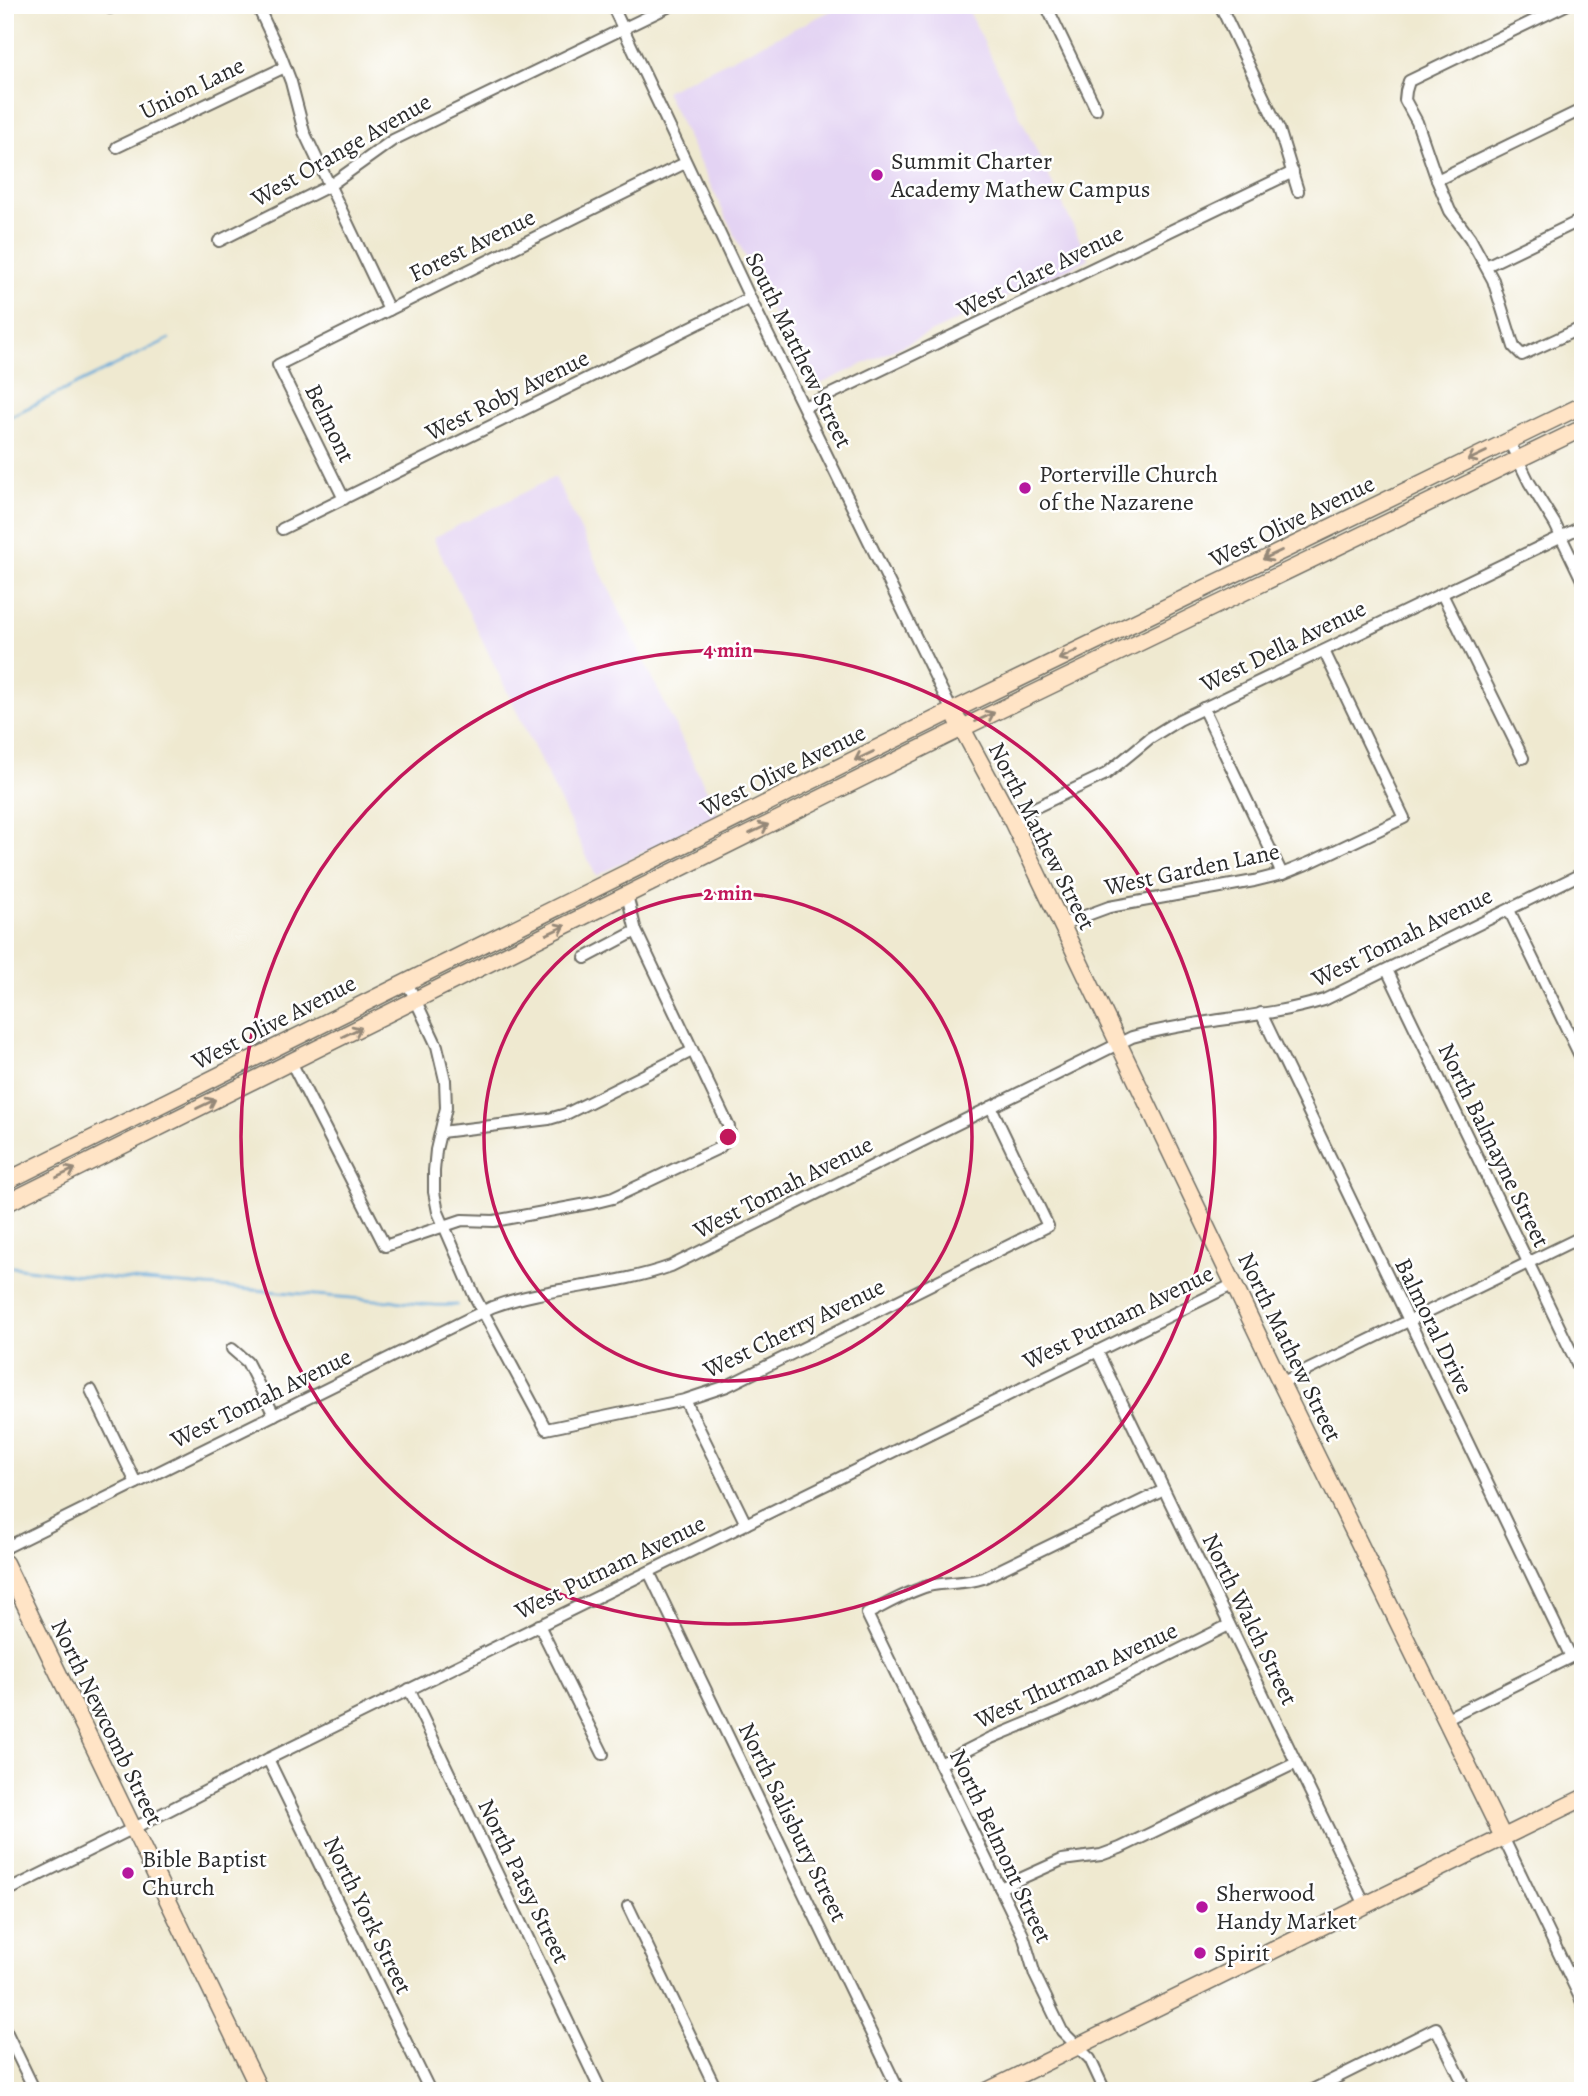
<svg xmlns="http://www.w3.org/2000/svg" width="1588" height="2096" viewBox="0 0 1588 2096" font-family="Alegreya,serif">
  <style>
    .built { fill: #e3d3f3 }
    .lines { fill: none; stroke-linecap: round; stroke-linejoin: round }
    .stream { stroke: #64a8d9; stroke-width: 2.5 }
    .street-casing { stroke: #706e65; stroke-width: 14 }
    .secondary-casing { stroke: #706e65; stroke-width: 19 }
    .street { stroke: #fff; stroke-width: 10 }
    .secondary { stroke: #ffe4c6; stroke-width: 16 }
    .oneway { stroke: #958878 }
    .ring { fill: none; stroke: #c2185b; stroke-width: 3.5 }
    .poi-dot { fill: #b5179e; stroke: #fff; stroke-width: 2.5 }
    .labels { text-anchor: middle; stroke-width: 5; stroke-linejoin: round; paint-order: stroke }
    .street-label { font-size: 24px; fill: #2b2b2b; stroke: #fff }
    .poi-label { font-size: 24px; fill: #2b2b2b; stroke: #fff; text-anchor: start }
    .centre { fill: #c2185b; stroke: #fff; stroke-width: 3.5 }
    .ring-label { font-size: 21px; text-anchor: middle; font-weight: bold; fill: #c2185b; stroke: #fff; stroke-width: 5; stroke-linejoin: round; paint-order: stroke }
  </style>
  <rect width="100%" height="100%" fill="#fff"/>
  <filter id="ink" filterUnits="userSpaceOnUse"><feTurbulence type="fractalNoise" baseFrequency=".0143" numOctaves="2"/><feDisplacementMap in="SourceGraphic" scale="14" xChannelSelector="R" yChannelSelector="G"/><feConvolveMatrix kernelMatrix="1 2 1 2 8 2 1 2 1" color-interpolation-filters="sRGB"/></filter>
  <filter id="wash" filterUnits="userSpaceOnUse"><feTurbulence type="fractalNoise" baseFrequency=".00686" numOctaves="4" result="noise"/><feDisplacementMap in="SourceGraphic" scale="28" xChannelSelector="R" yChannelSelector="G"/><feGaussianBlur stdDeviation="1.57" result="paint"/><feColorMatrix in="noise" values="0 0 0 0 0 0 0 0 0 0 0 0 0 0 0 0 0 1.4 0 .05"/><feComposite in="paint" operator="in"/></filter>
  <g filter="url(#wash)">
    <rect width="100%" height="100%" fill="#efe9d0"/>
    <g class="built">
      <path d="M843 5H966L1089 259 814 387 807 385 665 91Z"/>
      <path d="M555 477 718 814 596 876 433 538Z"/>
    </g>
    <g class="lines">
      <g class="stream">
        <path d="M5 419 169 339"/>
        <path d="M5 1266 73 1275 388 1301 391 1300C410 1304 438 1306 457 1305"/>
      </g>
    </g>
  </g>
  <g filter="url(#ink)">
    <g class="lines">
      <g class="street-casing">
        <g id="street">
          <path d="M257 5 281 56 291 82 304 132 389 310"/>
          <path d="M612 5 750 298 952 711"/>
          <path d="M1046 5 1096 109"/>
          <path d="M1220 5 1279 129 1298 191"/>
          <path d="M1566 5 1409 81 1406 91 1405 100 1417 122 1437 180 1450 211 1470 238 1493 280 1514 347 1522 355 1583 327"/>
          <path d="M110 8 115 5"/>
          <path d="M117 147 285 67"/>
          <path d="M1437 180 1583 109"/>
          <path d="M219 241 329 186 393 140 672 5"/>
          <path d="M1486 266 1583 219"/>
          <path d="M804 407 1293 172"/>
          <path d="M1509 441 1529 482 1555 524 1583 582"/>
          <path d="M344 499 278 365 685 163"/>
          <path d="M282 529 750 298"/>
          <path d="M1442 594 1523 758"/>
          <path d="M1203 708 1282 874"/>
          <path d="M1013 823 1030 810 1106 774 1150 738 1179 720 1583 526"/>
          <path d="M1509 910 1583 1062"/>
          <path d="M1063 924 1109 907 1254 881 1282 874 1309 863 1404 818 1324 651"/>
          <path d="M585 958 636 931"/>
          <path d="M1387 970 1583 1376"/>
          <path d="M407 982 437 1046 445 1080 446 1108 436 1150 434 1171V1192L438 1212 474 1295 546 1429 685 1400 727 1386 1048 1226 991 1107"/>
          <path d="M1261 1013 1571 1657"/>
          <path d="M291 1062 385 1246 462 1220 494 1221 593 1203 613 1198 719 1148 730 1136 729 1127 636 931 627 895"/>
          <path d="M441 1132 549 1119 566 1114 692 1051"/>
          <path d="M232 1349 247 1362 274 1415"/>
          <path d="M1097 1351 1365 1905"/>
          <path d="M1281 1383 1583 1236"/>
          <path d="M91 1390 136 1483"/>
          <path d="M685 1400 746 1524"/>
          <path d="M5 1548 492 1307C549 1286 613 1287 671 1266L1132 1037C1195 1019 1262 1019 1324 1000L1583 873"/>
          <path d="M649 1572 899 2091"/>
          <path d="M539 1625 603 1754"/>
          <path d="M409 1689 601 2091"/>
          <path d="M1445 1719 1583 1651"/>
          <path d="M268 1759 430 2091"/>
          <path d="M940 1764 991 1738 1061 1709 1229 1625"/>
          <path d="M1503 1837 1583 2004"/>
          <path d="M1000 1888 1062 1860 1101 1855 1120 1848 1296 1763"/>
          <path d="M5 1892 148 1821 268 1759 1234 1284"/>
          <path d="M628 1906 717 2091"/>
          <path d="M5 2029 35 2091"/>
          <path d="M1105 2091 1090 2059 1062 2031 1035 1975 1023 1935 867 1614C887 1604 907 1592 928 1586 946 1582 965 1584 983 1578L1164 1490"/>
          <path d="M1310 2091 1436 2028 1467 2091"/>
        </g>
      </g>
      <g class="secondary-casing">
        <g id="secondary">
          <path d="M957 719 1013 823 1281 1383 1503 1837"/>
          <path d="M5 1182 952 711 1583 405"/>
          <path d="M5 1204 948 735 1583 428"/>
          <path d="M5 1563 260 2091"/>
          <path d="M987 2091 1583 1798"/>
        </g>
      </g>
      <use href="#street" class="street"/>
      <use href="#secondary" class="secondary"/>
    </g>
    <defs><path id="oneway-shaft" d="M-6 0H5M1.5-3L5.5 0L1.5 3" fill="none" stroke-width="1.6" stroke-linecap="round" stroke-linejoin="round" transform="scale(1.75)"/></defs>
    <g class="oneway">
      <use href="#oneway-shaft" transform="translate(1477 456) rotate(155)"/>
      <use href="#oneway-shaft" transform="translate(1272 555) rotate(154)"/>
      <use href="#oneway-shaft" transform="translate(1068 655) rotate(154)"/>
      <use href="#oneway-shaft" transform="translate(985 717) rotate(-26)"/>
      <use href="#oneway-shaft" transform="translate(864 756) rotate(154)"/>
      <use href="#oneway-shaft" transform="translate(759 829) rotate(-26)"/>
      <use href="#oneway-shaft" transform="translate(556 930) rotate(-26)"/>
      <use href="#oneway-shaft" transform="translate(352 1032) rotate(-26)"/>
      <use href="#oneway-shaft" transform="translate(206 1104) rotate(-26)"/>
      <use href="#oneway-shaft" transform="translate(66 1173) rotate(-26)"/>
    </g>
  </g>
  <g class="ring">
    <circle cx="728" cy="1137" r="244"/>
    <circle cx="728" cy="1137" r="487"/>
  </g>
  <g class="poi-dot">
    <circle cx="877" cy="175" r="7"/>
    <circle cx="1025" cy="488" r="7"/>
    <circle cx="128" cy="1873" r="7"/>
    <circle cx="1202" cy="1907" r="7"/>
    <circle cx="1200" cy="1953" r="7"/>
  </g>
  <g class="labels">
    <g class="street-label">
      <text transform="translate(192 88) rotate(-26)" y="8">Union Lane</text>
      <text transform="translate(341 150) rotate(-30)" y="8">West Orange Avenue</text>
      <text transform="translate(472 245) rotate(-26)" y="8">Forest Avenue</text>
      <text transform="translate(1040 271) rotate(-26)" y="8">West Clare Avenue</text>
      <text transform="translate(799 350) rotate(64)" y="8">South Matthew Street</text>
      <text transform="translate(507 395) rotate(-26)" y="8">West Roby Avenue</text>
      <text transform="translate(330 423) rotate(64)" y="8">Belmont</text>
      <text transform="translate(1292 521) rotate(-26)" y="8">West Olive Avenue</text>
      <text transform="translate(1283 646) rotate(-26)" y="8">West Della Avenue</text>
      <text transform="translate(783 770) rotate(-26)" y="8">West Olive Avenue</text>
      <text transform="translate(1042 836) rotate(63)" y="8">North Mathew Street</text>
      <text transform="translate(1192 869) rotate(-12)" y="8">West Garden Lane</text>
      <text transform="translate(1402 937) rotate(-26)" y="8">West Tomah Avenue</text>
      <text transform="translate(274 1022) rotate(-27)" y="8">West Olive Avenue</text>
      <text transform="translate(1494 1145) rotate(64)" y="8">North Balmayne Street</text>
      <text transform="translate(783 1187) rotate(-27)" y="8">West Tomah Avenue</text>
      <text transform="translate(1118 1317) rotate(-26)" y="8">West Putnam Avenue</text>
      <text transform="translate(1434 1326) rotate(64)" y="8">Balmoral Drive</text>
      <text transform="translate(794 1328) rotate(-26)" y="8">West Cherry Avenue</text>
      <text transform="translate(1290 1347) rotate(64)" y="8">North Mathew Street</text>
      <text transform="translate(261 1398) rotate(-26)" y="8">West Tomah Avenue</text>
      <text transform="translate(610 1567) rotate(-26)" y="8">West Putnam Avenue</text>
      <text transform="translate(1250 1619) rotate(64)" y="8">North Walch Street</text>
      <text transform="translate(1076 1675) rotate(-25)" y="8">West Thurman Avenue</text>
      <text transform="translate(107 1722) rotate(64)" y="8">North Newcomb Street</text>
      <text transform="translate(793 1822) rotate(64)" y="8">North Salisbury Street</text>
      <text transform="translate(1001 1846) rotate(65)" y="8">North Belmont Street</text>
      <text transform="translate(524 1881) rotate(64)" y="8">North Patsy Street</text>
      <text transform="translate(368 1915) rotate(64)" y="8">North York Street</text>
    </g>
    <g class="poi-label">
      <text x="891" y="169">Summit Charter<tspan x="891" dy="28">Academy Mathew Campus</tspan></text>
      <text x="1039" y="482">Porterville Church<tspan x="1039" dy="28">of the Nazarene</tspan></text>
      <text x="142" y="1867">Bible Baptist<tspan x="142" dy="28">Church</tspan></text>
      <text x="1216" y="1901">Sherwood<tspan x="1216" dy="28">Handy Market</tspan></text>
      <text x="1214" y="1961">Spirit</text>
    </g>
  </g>
  <circle cx="728" cy="1137" r="10" class="centre"/>
  <g class="ring-label">
    <text x="728" y="657">4 min</text>
    <text x="728" y="900">2 min</text>
  </g>
  <rect width="1588" height="2096" fill="none" stroke="#fff" stroke-width="28"/>
</svg>
